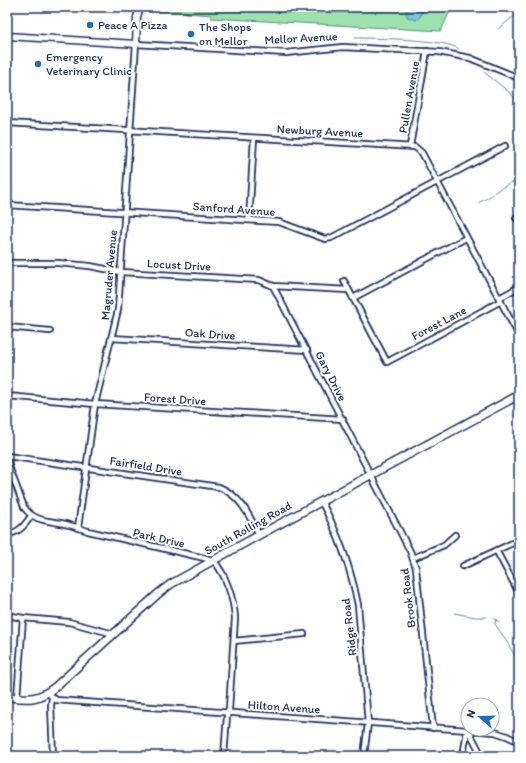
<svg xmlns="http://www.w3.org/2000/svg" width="526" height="763" viewBox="0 0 526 763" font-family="Itim,sans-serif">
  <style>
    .green { fill: #9de1ac; stroke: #5c8885 }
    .water { fill: #7bc7da; stroke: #558aa8 }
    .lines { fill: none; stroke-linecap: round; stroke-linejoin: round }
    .stream { stroke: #558aa8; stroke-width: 1 }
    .street-casing { stroke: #1b2f5e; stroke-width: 8 }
    .secondary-casing { stroke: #1b2f5e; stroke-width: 9 }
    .primary-casing { stroke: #1b2f5e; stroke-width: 10 }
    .street { stroke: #fff; stroke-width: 4.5 }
    .secondary { stroke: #fff; stroke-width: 6 }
    .primary { stroke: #fff; stroke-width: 7 }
    .poi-dot { fill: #1f6fb2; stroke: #fff; stroke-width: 1.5 }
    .labels { text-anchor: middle; stroke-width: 4; stroke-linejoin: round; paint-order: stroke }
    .poi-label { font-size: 12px; fill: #1b2f5e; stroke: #fff; text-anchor: start }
    .street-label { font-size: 12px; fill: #1b2f5e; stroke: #fff }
  </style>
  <rect width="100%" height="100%" fill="#fff"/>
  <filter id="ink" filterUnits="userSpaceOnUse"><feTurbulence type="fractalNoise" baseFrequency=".025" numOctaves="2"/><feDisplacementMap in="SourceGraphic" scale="8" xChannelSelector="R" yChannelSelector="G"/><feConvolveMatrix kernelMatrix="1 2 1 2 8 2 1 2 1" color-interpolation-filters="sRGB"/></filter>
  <g filter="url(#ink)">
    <path class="green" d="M144 7H437L450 11 441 31 211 18V15L186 13V12L143 11Z"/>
    <path class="water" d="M406 7H420L422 12 420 17 416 20 407 17Z"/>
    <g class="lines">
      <g class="stream">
        <path d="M498 29 517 14"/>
        <path d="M355 38C372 38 449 39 459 49"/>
        <path d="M484 72 509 92 519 102"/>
        <path d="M478 203 489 197 499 189 519 179"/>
        <path d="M278 521 283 518"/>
        <path d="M265 527 272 524"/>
        <path d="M251 535 254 534"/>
        <path d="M142 603 148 598"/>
        <path d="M454 613 475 617H486"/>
        <path d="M493 618 499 622"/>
        <path d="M496 619 495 624 504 637 519 663"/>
        <path d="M102 649 113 640"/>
      </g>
      <g class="street-casing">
        <g id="street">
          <path d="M7 123 415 147 422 153 519 336"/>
          <path d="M410 146 427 51"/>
          <path d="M7 205 279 222 325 239 331 238 505 146"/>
          <path d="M516 218 519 216"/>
          <path d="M249 220 254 138"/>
          <path d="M7 263H58L90 266 121 272 259 280 273 286 348 290"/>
          <path d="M344 281 387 362 501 301"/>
          <path d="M273 286 410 551 416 568 417 578 433 728"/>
          <path d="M353 298 466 238"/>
          <path d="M499 298 519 287"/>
          <path d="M7 327 50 331"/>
          <path d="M112 338 307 350"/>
          <path d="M7 396 95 404 343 419"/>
          <path d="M7 456 219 487C241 496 249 515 259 535"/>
          <path d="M7 461 24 507C34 523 52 520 69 525 76 527 82 529 88 531L213 560C226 574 234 600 235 618L229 709 227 716 224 756"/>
          <path d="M321 501C338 533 351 569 358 605L368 723 364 756"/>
          <path d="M78 528 95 404 118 310 136 44 286 53 343 47 439 52 470 58 519 78"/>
          <path d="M7 534C19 533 25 525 31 516"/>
          <path d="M496 550 519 593"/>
          <path d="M413 558 444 545 455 535"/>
          <path d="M463 566 519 540"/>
          <path d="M7 615 23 618 69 622 114 634"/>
          <path d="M234 641 304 634"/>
          <path d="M48 693 56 700 495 732 507 736 519 742"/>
          <path d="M17 698 23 618"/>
          <path d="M52 698 51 705 53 756"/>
          <path d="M469 731 482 756"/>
          <path d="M463 756 467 731"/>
        </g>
      </g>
      <g class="secondary-casing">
        <path id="secondary" d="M7 36 136 44 137 17 140 7"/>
      </g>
      <g class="primary-casing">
        <path id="primary" d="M7 697C28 699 37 701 55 687L159 593 171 584 259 535 519 395"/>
      </g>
      <use href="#street" class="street"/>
      <use href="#secondary" class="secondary"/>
      <use href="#primary" class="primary"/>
    </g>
  </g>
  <g class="poi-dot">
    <circle cx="90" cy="25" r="4"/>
    <circle cx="191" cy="34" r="4"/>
    <circle cx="38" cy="64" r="4"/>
  </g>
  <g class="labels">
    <g class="poi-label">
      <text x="98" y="29">Peace A Pizza</text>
      <text x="199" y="31">The Shops<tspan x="199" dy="14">on Mellor</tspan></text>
      <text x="46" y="61">Emergency<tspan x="46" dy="14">Veterinary Clinic</tspan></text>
    </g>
    <g class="street-label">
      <text transform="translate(301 38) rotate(-3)" y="4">Mellor Avenue</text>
      <text transform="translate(409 97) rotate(-80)" y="4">Pullen Avenue</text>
      <text transform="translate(320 131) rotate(3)" y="4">Newburg Avenue</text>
      <text transform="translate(234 209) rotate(4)" y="4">Sanford Avenue</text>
      <text transform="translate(179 265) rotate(3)" y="4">Locust Drive</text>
      <text transform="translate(109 275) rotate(-85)" y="4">Magruder Avenue</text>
      <text transform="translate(439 323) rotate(-28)" y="4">Forest Lane</text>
      <text transform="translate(210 334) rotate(4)" y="4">Oak Drive</text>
      <text transform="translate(331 376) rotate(63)" y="4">Gary Drive</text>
      <text transform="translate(175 399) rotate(4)" y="4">Forest Drive</text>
      <text transform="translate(146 466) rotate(9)" y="4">Fairfield Drive</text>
      <text transform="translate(248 528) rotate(-29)" y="4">South Rolling Road</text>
      <text transform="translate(159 538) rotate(13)" y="4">Park Drive</text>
      <text transform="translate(408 598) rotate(-97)" y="4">Brook Road</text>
      <text transform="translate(349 627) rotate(-97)" y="4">Ridge Road</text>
      <text transform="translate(284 707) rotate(4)" y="4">Hilton Avenue</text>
    </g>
  </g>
  <rect width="526" height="763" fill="none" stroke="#fff" stroke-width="24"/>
  <rect x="12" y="12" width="502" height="739" fill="none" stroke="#1b2f5e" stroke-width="1.5" filter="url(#ink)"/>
  <g transform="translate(480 717) rotate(290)"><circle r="19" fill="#ffffff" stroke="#a4acbf"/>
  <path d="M0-3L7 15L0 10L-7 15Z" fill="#1f6fb2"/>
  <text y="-6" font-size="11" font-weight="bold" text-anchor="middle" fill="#1b2f5e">N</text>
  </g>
</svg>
